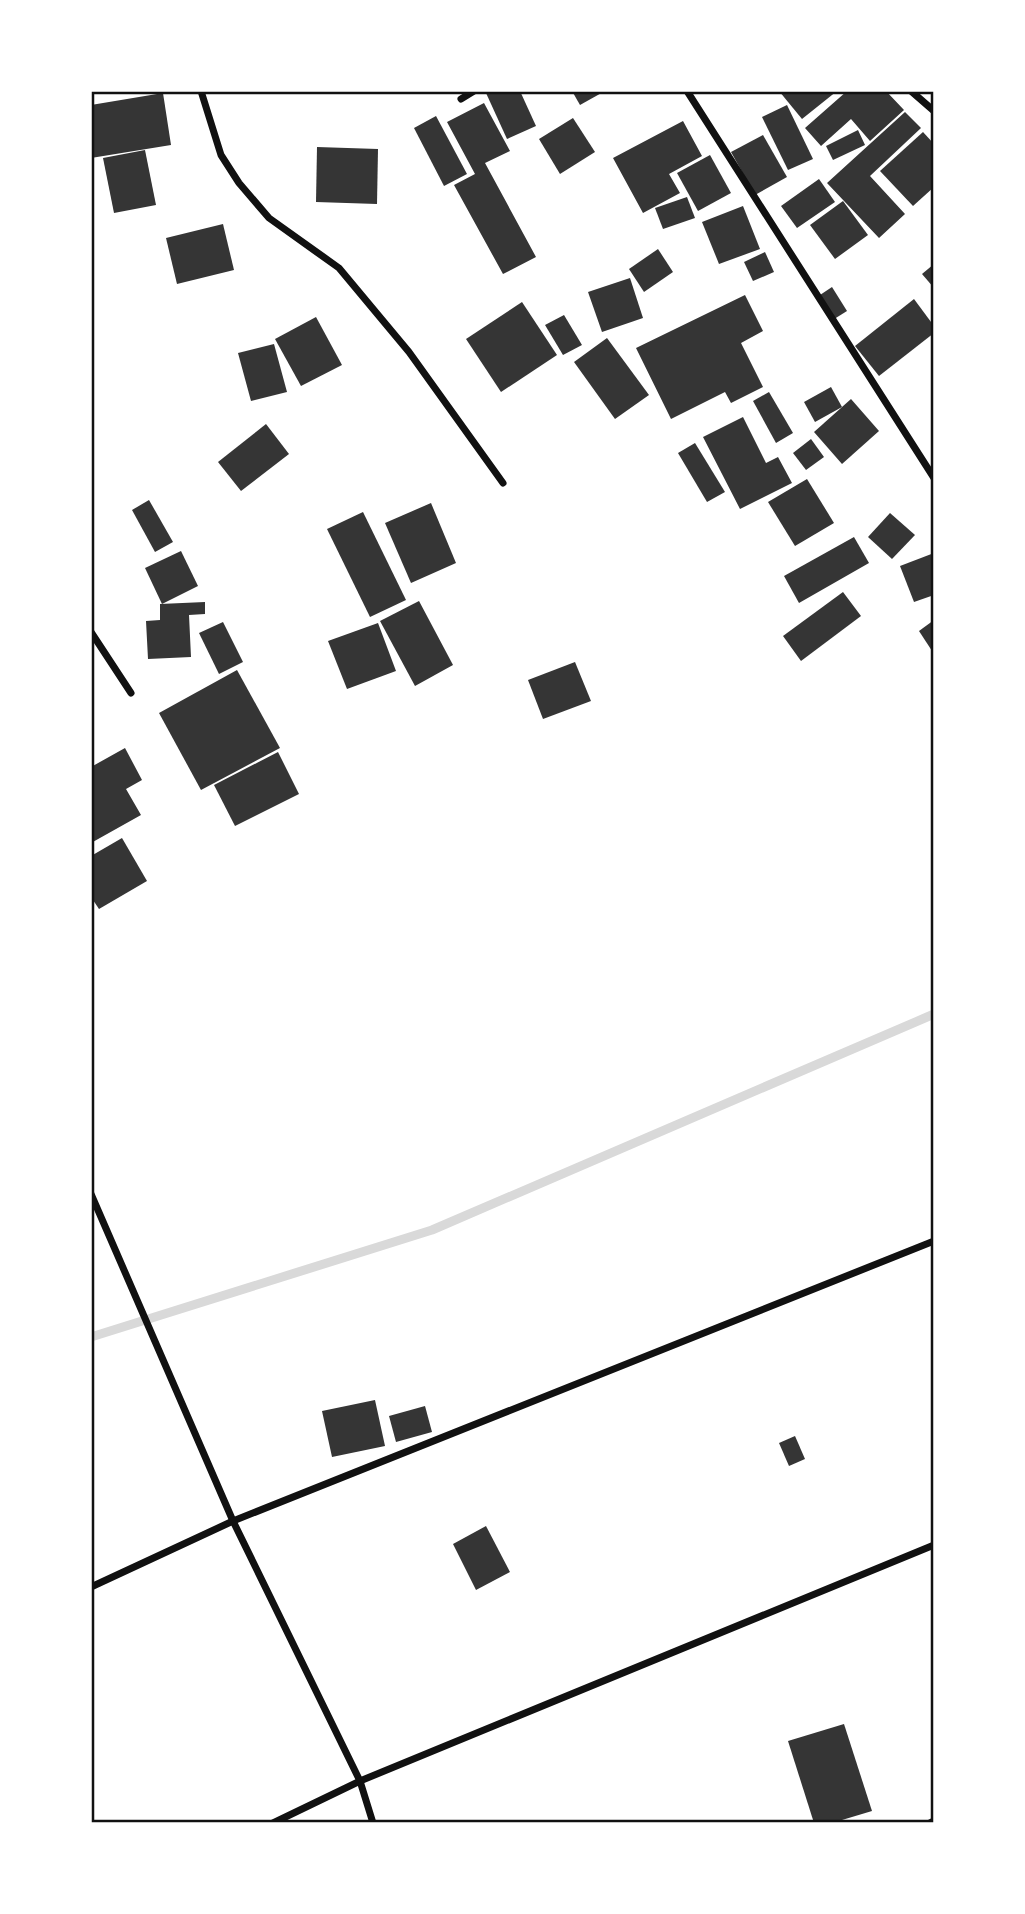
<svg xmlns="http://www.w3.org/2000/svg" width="1025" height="1914" viewBox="0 0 1025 1914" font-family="Karla,sans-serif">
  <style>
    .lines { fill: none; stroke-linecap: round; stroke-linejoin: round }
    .stream { stroke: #d9d9d9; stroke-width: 9 }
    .building { fill: #353535 }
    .minor { stroke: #111; stroke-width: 7 }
    .neatline { fill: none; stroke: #111; stroke-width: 2.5 }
  </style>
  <rect width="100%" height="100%" fill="#fff"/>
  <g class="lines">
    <path class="stream" d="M91 1337 432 1230 934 1014"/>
  </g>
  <g class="building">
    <path d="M490 91H520L536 126 507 139 486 93Z"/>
    <path d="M572 91H605L580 105Z"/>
    <path d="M779 91H837L802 119Z"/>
    <path d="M847 91H886L904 110 870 141 851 119 821 146 805 128Z"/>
    <path d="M163 93 171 145 91 158V105Z"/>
    <path d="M484 103 510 151 485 163 536 257 503 274 454 185 475 174 447 122Z"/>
    <path d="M787 105 813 159 788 170 762 117Z"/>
    <path d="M905 112 921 128 870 176 905 214 879 238 827 183Z"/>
    <path d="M436 116 467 174 444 186 414 128Z"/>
    <path d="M573 118 595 152 560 174 539 139Z"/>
    <path d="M683 121 702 156 669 174 680 193 643 213 613 158Z"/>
    <path d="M858 130 865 145 833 160 826 146Z"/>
    <path d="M923 132 934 144V187L913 206 880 171Z"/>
    <path d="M763 135 787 177 755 195 731 152Z"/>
    <path d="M317 147 378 149 377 204 316 202Z"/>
    <path d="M145 150 156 205 114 213 103 158Z"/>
    <path d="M710 155 731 193 698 211 677 173Z"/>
    <path d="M819 179 835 202 797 228 781 206Z"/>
    <path d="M687 197 695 218 663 229 655 208Z"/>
    <path d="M843 201 868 235 835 259 810 225Z"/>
    <path d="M743 206 760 249 719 264 702 222Z"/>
    <path d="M223 224 234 270 177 284 166 238Z"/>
    <path d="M658 249 673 272 644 292 629 269Z"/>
    <path d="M765 252 774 272 753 281 744 262Z"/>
    <path d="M934 264V288L922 274Z"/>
    <path d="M630 278 643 318 602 332 588 292Z"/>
    <path d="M832 287 847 311 831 321 817 297Z"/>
    <path d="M745 295 763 331 741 343 763 387 731 403 725 392 671 419 636 348Z"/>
    <path d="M914 299 934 326V333L879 376 855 346Z"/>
    <path d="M522 302 557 355 501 392 466 339Z"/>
    <path d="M564 315 582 345 563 355 545 325Z"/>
    <path d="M316 317 342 365 301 386 275 339Z"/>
    <path d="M607 338 649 395 615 419 574 362Z"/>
    <path d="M274 344 287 392 251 401 238 353Z"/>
    <path d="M831 387 842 407 815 422 804 402Z"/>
    <path d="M769 392 793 433 776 443 753 401Z"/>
    <path d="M851 399 879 431 842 464 814 432Z"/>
    <path d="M743 417 766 463 778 457 792 483 740 509 703 437Z"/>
    <path d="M266 424 289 454 241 491 218 462Z"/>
    <path d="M811 439 824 457 806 470 793 453Z"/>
    <path d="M695 443 725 492 707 502 678 453Z"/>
    <path d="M807 479 834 523 795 546 768 502Z"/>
    <path d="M149 500 173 542 155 552 132 510Z"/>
    <path d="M431 503 456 563 411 583 385 523Z"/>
    <path d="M363 512 406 600 370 617 327 529Z"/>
    <path d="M890 513 915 535 892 559 868 537Z"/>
    <path d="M854 537 869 563 799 603 784 576Z"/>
    <path d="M181 551 198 586 162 604 145 568Z"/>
    <path d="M934 553V595L914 602 900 566Z"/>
    <path d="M843 592 861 616 801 661 783 636Z"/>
    <path d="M419 601 453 665 415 686 380 621Z"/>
    <path d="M205 602V614L189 615 191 657 148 659 146 621 160 620V604Z"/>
    <path d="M934 620V654L919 631Z"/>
    <path d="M223 622 243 662 219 674 199 633Z"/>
    <path d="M378 623 396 671 347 689 328 641Z"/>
    <path d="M575 662 591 701 543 719 528 680Z"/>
    <path d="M237 670 280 748 201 790 159 713Z"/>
    <path d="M125 748 142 780 126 789 141 815 91 843V767Z"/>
    <path d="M278 752 299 794 235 826 214 785Z"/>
    <path d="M122 838 147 881 99 909 91 897V856Z"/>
    <path d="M375 1400 385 1446 332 1457 322 1411Z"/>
    <path d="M425 1406 432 1432 396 1442 389 1416Z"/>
    <path d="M795 1436 805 1459 789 1466 779 1443Z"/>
    <path d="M486 1526 510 1572 476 1590 453 1544Z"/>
    <path d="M844 1724 872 1811 832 1823H814L788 1741Z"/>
  </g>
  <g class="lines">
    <g class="minor">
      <path d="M201 91 221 155 239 183 269 218 339 268 409 352 503 483"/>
      <path d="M687 91 934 478"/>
      <path d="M911 91 934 111"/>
      <path d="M461 99 474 91"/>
      <path d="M91 632 131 693"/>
      <path d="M91 1194 233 1521 360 1781 373 1823"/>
      <path d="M91 1587 233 1521 934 1241"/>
      <path d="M273 1823 360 1781 934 1545"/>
      <path d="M930 1823 934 1821"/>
    </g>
  </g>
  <rect width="1025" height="1914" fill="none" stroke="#ffffff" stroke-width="186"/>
  <rect x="93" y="93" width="839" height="1728" class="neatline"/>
</svg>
